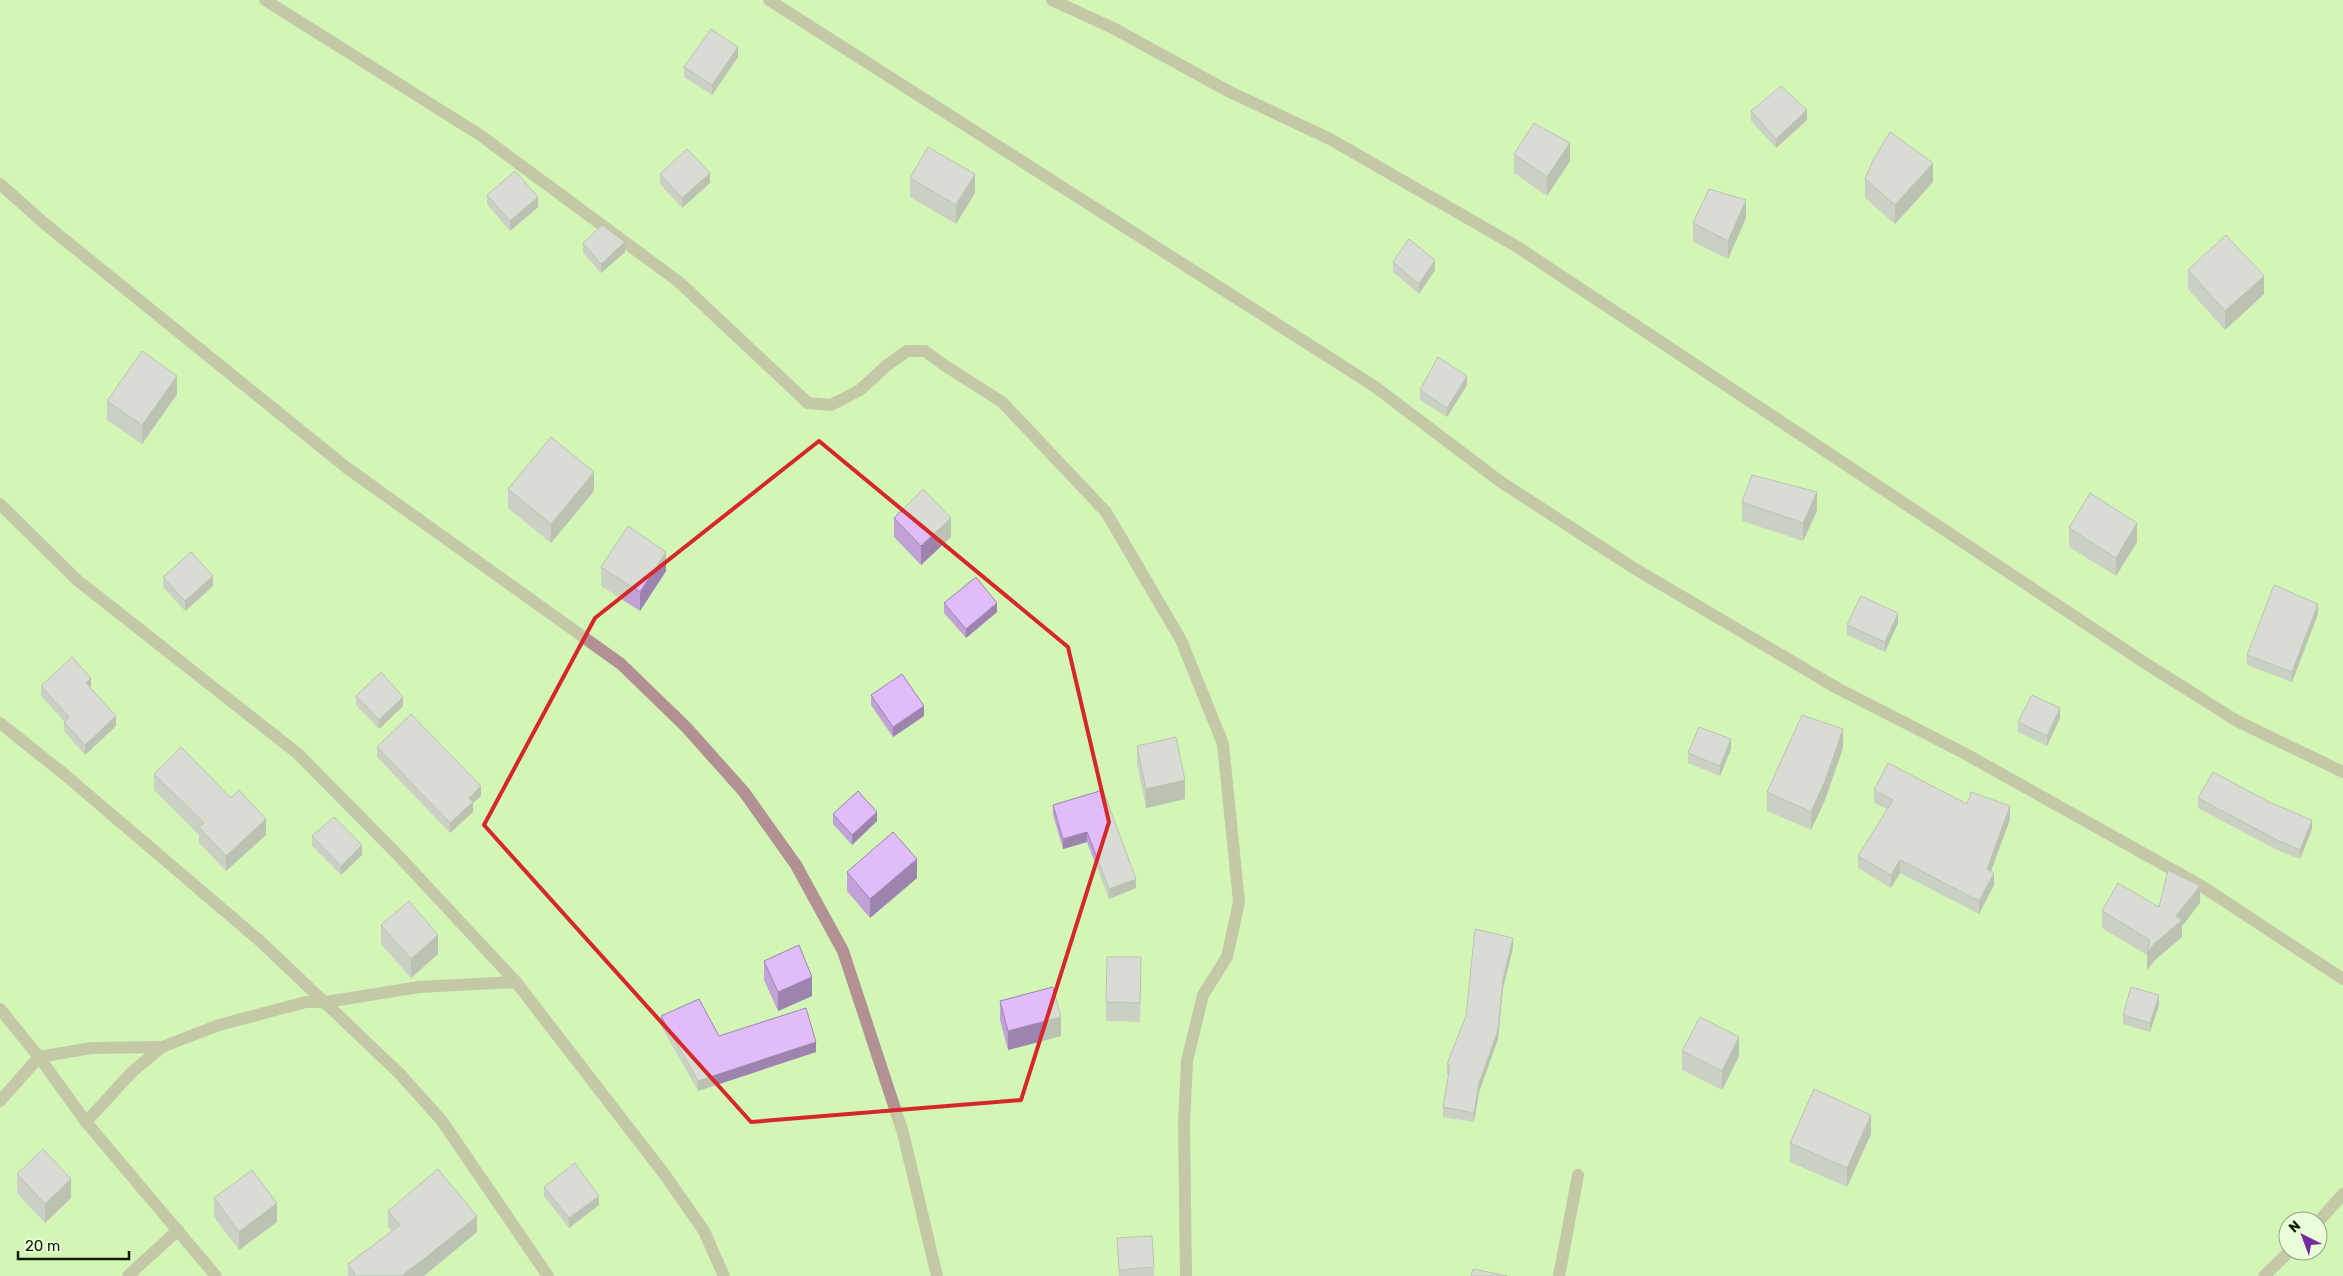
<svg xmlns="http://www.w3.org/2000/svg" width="2343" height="1276" viewBox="0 0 2343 1276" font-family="Rubik,sans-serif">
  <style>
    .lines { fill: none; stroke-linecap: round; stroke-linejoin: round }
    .street { stroke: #b29093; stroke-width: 12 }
    .wall { fill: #c1a2d6 }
    .shaded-wall { fill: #9d84ae }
    .building { fill: #e0bcf9; stroke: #9d84ae }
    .marked { fill: none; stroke: #d62828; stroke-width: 4; stroke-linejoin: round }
  </style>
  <rect width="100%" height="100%" fill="#d3f6b6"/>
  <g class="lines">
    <g class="street">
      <path d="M265 0 480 135 679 282 808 403 831 405 860 390 886 366 907 351H925L944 365 1002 402 1106 512 1181 640 1223 744 1239 902 1227 957 1203 995 1187 1061 1184 1123 1186 1276"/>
      <path d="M769 0 1374 386 1501 482 1632 567 1837 688 1962 752 2200 885 2343 979"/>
      <path d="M1052 0 1113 28 1228 91 1330 139 1516 246 2145 663 2237 721 2343 772"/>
      <path d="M0 184 45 224 347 468 621 664 686 727 744 792 796 865 843 951 903 1133 937 1276"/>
      <path d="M0 504 77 580 297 753 395 852 516 982 665 1175 704 1231 724 1276"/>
      <path d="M0 723 64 774 260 941 400 1074 442 1121 548 1276"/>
      <path d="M0 1009 39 1057 86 1122 216 1276"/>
      <path d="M0 1101 39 1057 91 1048 162 1047"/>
      <path d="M86 1122 132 1072 162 1047 219 1025 306 1002H326L419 987 516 982"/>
      <path d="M2318 1222 2343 1194"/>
      <path d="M128 1276 178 1230"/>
      <path d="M1559 1276 1578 1175"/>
      <path d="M2264 1276 2290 1251"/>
    </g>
  </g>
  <g class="wall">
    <path d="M738 57 712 95 684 77V67Z"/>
    <path d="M1751 111 1807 120 1776 148 1751 121Z"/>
    <path d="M1514 154 1570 161 1547 196 1514 173Z"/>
    <path d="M660 174 710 183 682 208 660 184Z"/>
    <path d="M910 178 975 193 956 224 910 197Z"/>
    <path d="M1865 179 1933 182 1895 224 1865 198Z"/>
    <path d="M487 195 538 207 510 231 487 204Z"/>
    <path d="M1746 218 1728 259 1693 242V223Z"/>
    <path d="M583 243 625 252 601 273 583 253Z"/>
    <path d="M1393 262 1435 270 1419 294 1393 272Z"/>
    <path d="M2188 270 2264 294 2225 330 2188 289Z"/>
    <path d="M1467 385 1447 417 1420 400V390Z"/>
    <path d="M177 394 142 444 107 420V401Z"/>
    <path d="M508 489 594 491 551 543 508 508Z"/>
    <path d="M1742 502 1817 511 1803 541 1742 521Z"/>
    <path d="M894 518 951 537 921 565 894 537Z"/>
    <path d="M2069 528 2137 542 2116 576 2069 547Z"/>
    <path d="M601 567 666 571 640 611 601 586Z"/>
    <path d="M163 577 213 586 185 611 163 587Z"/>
    <path d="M944 603 997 612 966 638 944 613Z"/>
    <path d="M2318 614 2292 682 2247 665V655Z"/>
    <path d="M1898 623 1885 652 1847 635V625Z"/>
    <path d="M41 686 91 688 116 726 85 755 64 731V721L41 696Z"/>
    <path d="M871 695 924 716 893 737 871 705Z"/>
    <path d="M356 696 403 706 379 729 356 705Z"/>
    <path d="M2060 718 2047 746 2018 732V722Z"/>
    <path d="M1137 746 1185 799 1146 808 1137 764Z"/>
    <path d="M377 747 481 796 473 803V812L450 833 377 757Z"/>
    <path d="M1843 748 1825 800 1811 830 1767 811V792Z"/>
    <path d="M1731 749 1720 776 1688 763V753Z"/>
    <path d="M154 774 266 835 226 871 199 843V835L154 790Z"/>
    <path d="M1103 790 1136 888 1109 899 1087 842 1063 849 1053 815V805Z"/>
    <path d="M1874 790 1967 804 2010 819 1991 871 1994 885 1979 914 1900 873 1891 888 1858 868V856L1887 809 1874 803Z"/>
    <path d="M2198 798 2312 829 2300 859 2277 850 2198 808Z"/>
    <path d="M833 814 877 821 852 845 833 824Z"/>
    <path d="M312 836 362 855 341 875 312 846Z"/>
    <path d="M847 872 917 878 870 918 847 891Z"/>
    <path d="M2200 903 2182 926V937L2155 960 2147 970V955L2102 928V911Z"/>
    <path d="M381 925 438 954 411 978 381 944Z"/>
    <path d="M1513 948 1503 988 1498 1039 1479 1092 1474 1122 1443 1117V1107L1449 1074H1447V1064Z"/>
    <path d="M764 961 812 996 778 1011 764 980Z"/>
    <path d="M1141 976 1140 1022 1106 1021V1002Z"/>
    <path d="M1000 1001 1061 1036 1008 1050 1000 1020Z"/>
    <path d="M2159 1005 2150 1032 2123 1024V1015Z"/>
    <path d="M661 1016 719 1036 816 1052 698 1091 661 1026Z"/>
    <path d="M1682 1051 1739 1056 1722 1090 1682 1070Z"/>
    <path d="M1871 1134 1847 1187 1790 1162V1143Z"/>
    <path d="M17 1174 71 1198 45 1223 17 1193Z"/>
    <path d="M544 1187 599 1205 569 1228 544 1196Z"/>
    <path d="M214 1198 277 1222 239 1250 214 1217Z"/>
    <path d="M388 1211 477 1232 423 1276H348V1264L392 1231 388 1227Z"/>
    <path d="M1117 1238 1154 1267V1276H1119Z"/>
  </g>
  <g class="shaded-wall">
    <path d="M738 47V57L712 95V85Z"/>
    <path d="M1807 110V120L1776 148V139Z"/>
    <path d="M1570 143V161L1547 196V177Z"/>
    <path d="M1933 163V182L1895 224V205Z"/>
    <path d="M710 173V183L682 208V198Z"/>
    <path d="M975 174V193L956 224V205Z"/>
    <path d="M538 197V207L510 231V221Z"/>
    <path d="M1746 200V218L1728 259V241Z"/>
    <path d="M625 242V252L601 273V264Z"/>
    <path d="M1435 260V270L1419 294V284Z"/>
    <path d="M2264 276V294L2225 330V311Z"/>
    <path d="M177 376V394L142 444V425Z"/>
    <path d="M1467 376V385L1447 417V408Z"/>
    <path d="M594 472V491L551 543V524Z"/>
    <path d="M1817 492V511L1803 541V523Z"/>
    <path d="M951 518V537L921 565V546Z"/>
    <path d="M2137 523V542L2116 576V558Z"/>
    <path d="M666 552V571L640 611V592Z"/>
    <path d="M213 576V586L185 611V601Z"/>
    <path d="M997 603V612L966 638V629Z"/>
    <path d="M2318 604V614L2292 682V672Z"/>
    <path d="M1898 613V623L1885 652V642Z"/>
    <path d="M91 678V688L86 693V683Z"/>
    <path d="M403 697V706L379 729V720Z"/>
    <path d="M924 706V716L893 737V727Z"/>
    <path d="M2060 708V718L2047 746V736Z"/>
    <path d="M116 716V726L85 755V745Z"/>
    <path d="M1843 729V748L1825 800 1811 830V812Z"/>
    <path d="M1731 739V749L1720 776V766Z"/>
    <path d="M1185 780V799L1146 808V789Z"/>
    <path d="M481 786V796L473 803V812L450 833V823L469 798Z"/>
    <path d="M2010 806V819L1987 882V869Z"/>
    <path d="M877 812V821L852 845V835Z"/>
    <path d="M266 819V835L226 871V856Z"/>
    <path d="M2312 820V829L2300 859V850Z"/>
    <path d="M1087 832V842L1063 849V839Z"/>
    <path d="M362 845V855L341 875V866Z"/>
    <path d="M917 859V878L870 918V899Z"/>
    <path d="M1900 860V873L1891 888V875Z"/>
    <path d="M1994 873V885L1979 914V901Z"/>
    <path d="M1136 879V888L1109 899V889Z"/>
    <path d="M2200 886V903L2182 926V937L2155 960 2147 970V953Z"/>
    <path d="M438 935V954L411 978V959Z"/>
    <path d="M1513 938V948L1503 988 1498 1039 1479 1092 1474 1122V1113L1479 1083Z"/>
    <path d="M812 977V996L778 1011V992Z"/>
    <path d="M2159 995V1005L2150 1032V1023Z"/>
    <path d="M1061 1017V1036L1008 1050V1031Z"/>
    <path d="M1739 1037V1056L1722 1090V1071Z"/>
    <path d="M816 1042V1052L698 1091V1081Z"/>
    <path d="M1871 1115V1134L1847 1187V1168Z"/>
    <path d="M71 1179V1198L45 1223V1204Z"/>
    <path d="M599 1196V1205L569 1228V1218Z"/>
    <path d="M277 1203V1222L239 1250V1232Z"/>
    <path d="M477 1216V1232L424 1276H401Z"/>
  </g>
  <g class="building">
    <path d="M711 29 738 47 712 85 684 67Z"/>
    <path d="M1781 86 1807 110 1776 139 1751 111Z"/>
    <path d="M1534 123 1570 143 1547 177 1514 154Z"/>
    <path d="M1890 132 1933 163 1895 205 1865 179 1873 160Z"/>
    <path d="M928 147 975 174 956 205 910 178Z"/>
    <path d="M687 149 710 173 682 198 660 174Z"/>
    <path d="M515 171 538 197 510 221 487 195Z"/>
    <path d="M1709 189 1746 200 1728 241 1693 223Z"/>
    <path d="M602 225 625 242 601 264 583 243Z"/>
    <path d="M2226 235 2264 276 2225 311 2188 270Z"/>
    <path d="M1409 239 1435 260 1419 284 1393 262Z"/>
    <path d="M142 351 177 376 142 425 107 401Z"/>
    <path d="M1438 357 1467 376 1447 408 1420 390Z"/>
    <path d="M551 437 594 472 551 524 508 489Z"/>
    <path d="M1752 475 1817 492 1803 523 1742 502Z"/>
    <path d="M923 489 951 518 921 546 894 518Z"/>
    <path d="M2090 493 2137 523 2116 558 2069 528Z"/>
    <path d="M628 526 666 552 640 592 601 567Z"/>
    <path d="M191 552 213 576 185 601 163 577Z"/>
    <path d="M976 577 997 603 966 629 944 603Z"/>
    <path d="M2274 585 2318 604 2292 672 2247 655Z"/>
    <path d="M1861 596 1898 613 1885 642 1847 625Z"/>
    <path d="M72 657 91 678 86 683 116 716 85 745 64 722 69 717 41 686Z"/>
    <path d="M381 672 403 697 379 720 356 696Z"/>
    <path d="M902 674 924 706 893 727 871 695Z"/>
    <path d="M2032 695 2060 708 2047 736 2018 722Z"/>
    <path d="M411 714 481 786 469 798 473 802 450 823 377 747Z"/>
    <path d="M1802 715 1843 729 1825 781 1811 812 1767 792Z"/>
    <path d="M1699 727 1731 739 1720 766 1688 753Z"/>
    <path d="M1176 737 1185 780 1146 789 1137 746Z"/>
    <path d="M181 747 231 798 239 790 266 819 226 856 199 827 204 823 154 774Z"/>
    <path d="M1888 763 1967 804 1971 792 2010 806 1987 869 1994 873 1979 901 1900 860 1891 875 1858 856 1893 800 1874 790Z"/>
    <path d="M2213 772 2269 802 2312 820 2300 850 2277 840 2198 798Z"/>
    <path d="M1103 790 1136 879 1109 889 1087 832 1063 839 1053 805Z"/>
    <path d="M858 791 877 812 852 835 833 814Z"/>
    <path d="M334 817 362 845 341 866 312 836Z"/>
    <path d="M893 832 917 859 870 899 847 872Z"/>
    <path d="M2168 870 2200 886 2176 916 2182 920 2155 943 2147 953 2150 940 2102 911 2118 883 2159 907Z"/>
    <path d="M409 901 438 935 411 959 381 925Z"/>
    <path d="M1475 929 1513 938 1503 979 1498 1030 1479 1083 1474 1113 1443 1107 1450 1065 1447 1064 1466 1016Z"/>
    <path d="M799 945 812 977 778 992 764 961Z"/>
    <path d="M1107 957H1141L1140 1003 1106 1002Z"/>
    <path d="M1053 987 1061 1017 1008 1031 1000 1001Z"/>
    <path d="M2131 987 2159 995 2150 1023 2123 1015Z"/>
    <path d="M699 999 719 1036 806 1008 816 1042 698 1081 661 1016Z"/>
    <path d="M1700 1017 1739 1037 1722 1071 1682 1051Z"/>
    <path d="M1814 1089 1871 1115 1847 1168 1790 1143Z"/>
    <path d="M43 1149 71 1179 45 1204 17 1174Z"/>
    <path d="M575 1163 599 1196 569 1218 544 1187Z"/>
    <path d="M438 1169 477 1216 424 1259 401 1276H356L348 1264 400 1225 388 1211Z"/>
    <path d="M252 1170 277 1203 239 1232 214 1198Z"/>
    <path d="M1152 1236 1154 1267 1119 1270 1117 1238Z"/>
    <path d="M1473 1269 1507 1276H1471Z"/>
  </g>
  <path d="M0 0H2343V1276H0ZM819 441 1068 647 1109 822 1021 1100 751 1122 484 825 595 618Z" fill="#d3f6b6" fill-opacity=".55" fill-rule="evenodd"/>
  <path class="marked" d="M819 441 1068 647 1109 822 1021 1100 751 1122 484 825 595 618Z"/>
  <g transform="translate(2303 1236) rotate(318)"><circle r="24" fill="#e9fed8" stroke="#93a484"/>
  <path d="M0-4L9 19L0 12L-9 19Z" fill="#762c9e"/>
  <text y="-8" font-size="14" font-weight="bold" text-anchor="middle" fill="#111c05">N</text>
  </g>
  <path d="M18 1251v8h111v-8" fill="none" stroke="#111c05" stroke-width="2.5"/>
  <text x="25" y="1251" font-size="15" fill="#111c05" stroke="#e9fed8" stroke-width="4" paint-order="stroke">20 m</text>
</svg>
